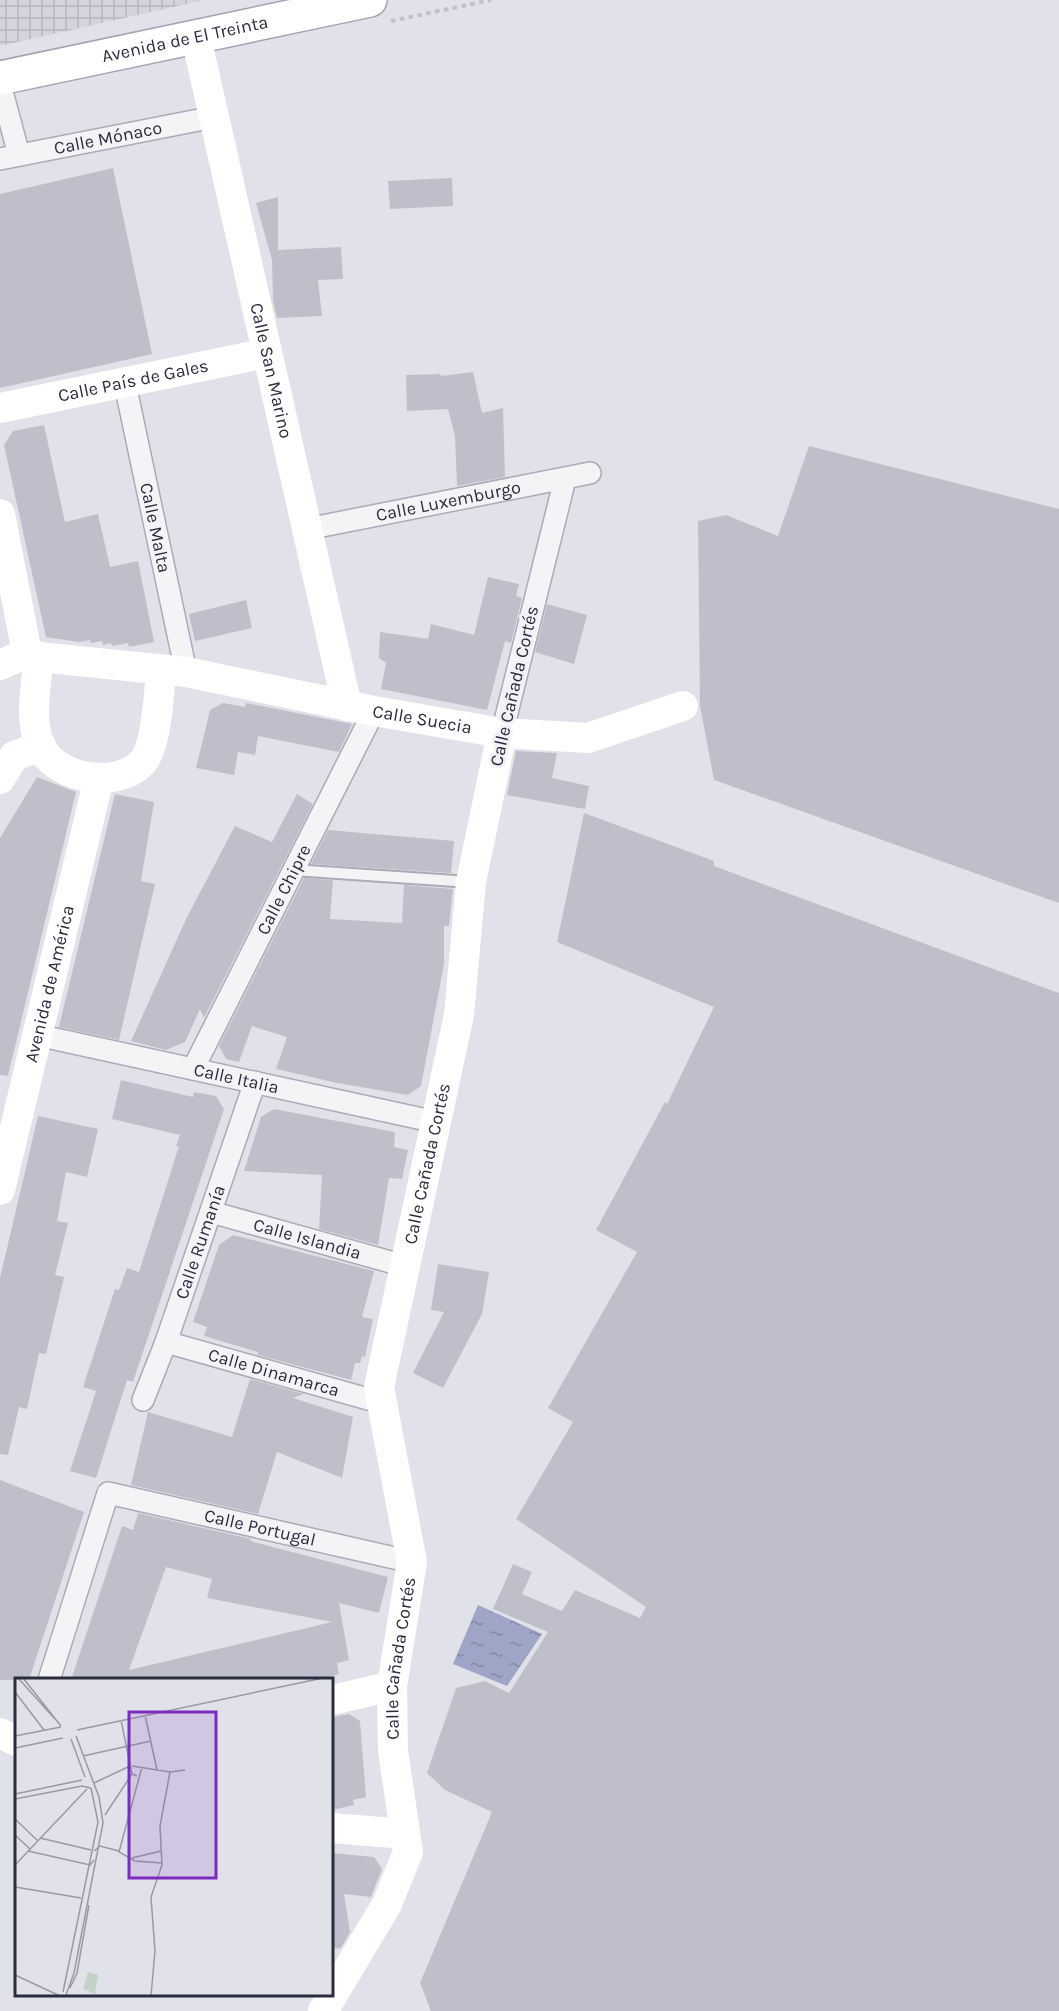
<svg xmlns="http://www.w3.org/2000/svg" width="1059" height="2011" viewBox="0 0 1059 2011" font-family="Karla,sans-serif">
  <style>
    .industrial { fill: url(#industrial-grid) }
    .water { fill: url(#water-ripples) }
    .building { fill: #bfbfcb; fill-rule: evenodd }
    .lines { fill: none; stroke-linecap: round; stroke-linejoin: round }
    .lane-casing { stroke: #aaabb6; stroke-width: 14 }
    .street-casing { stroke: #aaabb6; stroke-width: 24 }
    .primary-casing { stroke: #a1a3b4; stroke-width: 36 }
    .path { stroke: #c0c0c7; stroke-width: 4; stroke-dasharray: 4.5 4.5; stroke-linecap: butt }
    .lane { stroke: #f4f4f7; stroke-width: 10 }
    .street { stroke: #f4f4f7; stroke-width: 21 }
    .secondary { stroke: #fff; stroke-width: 30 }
    .primary { stroke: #fff; stroke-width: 33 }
    .labels { text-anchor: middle; stroke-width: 6; stroke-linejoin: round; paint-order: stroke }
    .street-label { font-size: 18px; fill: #2b2c3f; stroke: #f1f1f6 }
    .inset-road { fill: none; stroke: #9899a5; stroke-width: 1.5 }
    .view { fill: #7b2cbf; fill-opacity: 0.15; stroke: #7b2cbf; stroke-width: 3 }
    .inset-edge { fill: none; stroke: #2b2c3f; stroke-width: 3 }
  </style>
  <defs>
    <pattern id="industrial-grid" width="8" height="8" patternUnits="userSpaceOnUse" patternTransform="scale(1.5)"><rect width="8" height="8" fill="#d3d4dd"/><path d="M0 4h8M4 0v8" fill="none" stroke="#b5b6bf"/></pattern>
    <pattern id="water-ripples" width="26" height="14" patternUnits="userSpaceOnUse" patternTransform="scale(1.5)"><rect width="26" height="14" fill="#9fa5c6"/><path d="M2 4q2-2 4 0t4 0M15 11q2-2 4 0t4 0" fill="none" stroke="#8287a2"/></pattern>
  </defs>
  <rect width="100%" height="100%" fill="#e1e2e9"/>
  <path class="industrial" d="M0 0H204L0 46Z"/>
  <path class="water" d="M478 1605 542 1634 507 1686 453 1664Z"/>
  <g class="building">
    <path d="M113 168 152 354 0 388V194Z"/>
    <path d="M452 178 453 206 390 209 388 181Z"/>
    <path d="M278 197V250L341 247 343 279 318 280 322 316 277 318 273 301 272 260 256 203Z"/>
    <path d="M473 372 482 413 503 408 505 477 457 486 455 436 448 409 407 411 406 375 440 374 441 376Z"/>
    <path d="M44 425 65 522 98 514 110 567 138 561 154 642 129 647 128 643 112 646 111 643 103 645 102 641 91 643 90 640 79 642 46 637 4 445 13 431Z"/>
    <path d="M809 446 1059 509V903L714 780 700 706 698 521 726 515 778 536Z"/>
    <path d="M488 577 519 584 516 596 522 598 511 643 505 641 487 710 381 689 386 663 379 658 380 632 428 639 431 624 474 635Z"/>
    <path d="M246 600 252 628 195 641 189 614Z"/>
    <path d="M547 604 587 615 574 664 535 652Z"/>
    <path d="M223 703 245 707 246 703 352 724 339 752 258 736 255 755 238 752 234 775 196 768 210 710Z"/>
    <path d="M516 751 557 753 552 778 589 786 585 809 507 795Z"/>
    <path d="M37 777 76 792 8 1076 0 1075V838Z"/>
    <path d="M115 794 154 802 141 881 155 884 119 1040 59 1027Z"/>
    <path d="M297 794 313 804 204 1018 200 1009 185 1042 166 1050 131 1041 187 917 235 826 272 842Z"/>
    <path d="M584 813 714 861V866L1059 993V2011H431L420 1983 492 1812 445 1790 427 1773 456 1688 485 1681 509 1693 548 1632 493 1609 513 1564 532 1572 522 1594 562 1611 575 1590 640 1618 646 1607 516 1519 573 1422 548 1408 637 1252 596 1230 665 1102 667 1104 714 1007 557 942Z"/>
    <path d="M328 830 454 841 451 873 311 864Z"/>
    <path d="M304 878 333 880 330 919 402 923 404 885 453 889 449 926H444V964L421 1086 408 1095 337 1083 276 1069 287 1037 252 1026 239 1062 226 1059 219 1046Z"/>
    <path d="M121 1080 193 1097 194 1092 216 1096 224 1109 133 1382 127 1380 96 1478 70 1471 96 1391 83 1387 115 1289 119 1290 127 1268 139 1272 179 1146H176L180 1135 112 1119Z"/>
    <path d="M274 1109 395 1132 394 1147 408 1150 402 1179 389 1178 378 1245 319 1229 322 1175 244 1171 261 1117Z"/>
    <path d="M38 1116 98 1129 87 1177 66 1172 57 1221 68 1223 55 1275 64 1277 46 1354 39 1353 27 1409 19 1407 8 1455 0 1454V1278Z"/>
    <path d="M233 1235 374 1271 362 1317 373 1319 365 1357 362 1356 360 1363H355L351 1380 258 1355V1352L204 1336 207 1327 193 1322 219 1245Z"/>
    <path d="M438 1264 489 1272 482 1314 443 1388 413 1373 444 1312 431 1310Z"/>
    <path d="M250 1379 304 1394 293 1398 353 1417 342 1478 277 1452 258 1514 131 1485 148 1412 232 1437Z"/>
    <path d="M0 1480 84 1512 29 1680H0Z"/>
    <path d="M138 1513 251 1539 250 1541 388 1577 379 1613 339 1603 349 1660 337 1663 339 1674 318 1680H71L122 1526 133 1530ZM166 1567 212 1579 207 1598 332 1622 129 1670Z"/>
    <path d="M349 1714 360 1721 366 1797 353 1800 354 1805 332 1810V1717Z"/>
    <path d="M332 1853 374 1857 382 1869 371 1897 344 1894 350 1932 341 1948 332 1949Z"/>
  </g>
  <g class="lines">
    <g class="lane-casing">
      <path id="lane" d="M293 870 470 882"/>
    </g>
    <g class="street-casing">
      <g id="street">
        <path d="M0 84 19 155"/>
        <path id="s1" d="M0 159 214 117"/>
        <path id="s2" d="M125 384 186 672"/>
        <path id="s3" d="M307 529 590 473"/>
        <path d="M502 733 565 479"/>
        <path id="s4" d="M37 1035 436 1122"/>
        <path id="s5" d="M193 1069 374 711"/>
        <path id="s6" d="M211 1212 405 1266"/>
        <path id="s7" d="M166 1342 382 1403"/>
        <path id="s8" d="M143 1400 166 1342 255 1082"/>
        <path id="s9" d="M49 1680 108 1493 412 1562"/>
      </g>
    </g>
    <g class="primary-casing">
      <g id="primary">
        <path id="s15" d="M0 78 370 0"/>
      </g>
    </g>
    <path class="path" d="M391 21 491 0"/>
    <use href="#lane" class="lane"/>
    <use href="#street" class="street"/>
    <g class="secondary">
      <path id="s10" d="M196 37 347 706"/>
      <path id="s11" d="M0 408 267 353"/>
      <path id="s12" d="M0 514 27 653 39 657 186 672 374 711 502 733 588 738 683 706"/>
      <path d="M39 657C36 684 29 719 40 745 55 779 114 789 141 764 157 749 159 692 161 670"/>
      <path d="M0 665 27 653"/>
      <path d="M0 779 14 756 41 746"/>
      <path id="s13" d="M0 1190 99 778"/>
      <path d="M332 1700 392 1686"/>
      <path d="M0 1733 16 1741"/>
      <path d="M332 1828 405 1834"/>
      <path id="s14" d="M323 2011 387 1904 408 1852 393 1751 392 1686 412 1562 379 1387 459 1015 471 882 502 733"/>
    </g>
    <use href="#primary" class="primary"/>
  </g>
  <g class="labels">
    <g class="street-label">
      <text dy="6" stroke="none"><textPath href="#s15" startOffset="189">Avenida de El Treinta</textPath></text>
      <text dy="6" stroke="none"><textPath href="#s1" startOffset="110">Calle Mónaco</textPath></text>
      <text dy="6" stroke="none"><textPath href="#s10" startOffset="342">Calle San Marino</textPath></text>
      <text dy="6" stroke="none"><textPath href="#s11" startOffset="136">Calle País de Gales</textPath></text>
      <text dy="6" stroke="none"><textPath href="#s3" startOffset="144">Calle Luxemburgo</textPath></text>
      <text dy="6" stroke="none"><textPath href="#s2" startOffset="147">Calle Malta</textPath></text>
      <text transform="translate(514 686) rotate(-77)" y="6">Calle Cañada Cortés</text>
      <text dy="6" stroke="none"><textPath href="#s12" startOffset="543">Calle Suecia</textPath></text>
      <text dy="6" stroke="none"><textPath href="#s5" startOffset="201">Calle Chipre</textPath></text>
      <text dy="6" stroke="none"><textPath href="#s13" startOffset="212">Avenida de América</textPath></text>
      <text dy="6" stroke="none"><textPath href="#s4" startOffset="204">Calle Italia</textPath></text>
      <text dy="6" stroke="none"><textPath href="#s14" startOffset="880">Calle Cañada Cortés</textPath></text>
      <text dy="6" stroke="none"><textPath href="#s6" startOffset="100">Calle Islandia</textPath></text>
      <text dy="6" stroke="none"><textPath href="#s8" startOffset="168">Calle Rumanía</textPath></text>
      <text dy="6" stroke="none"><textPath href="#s7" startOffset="112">Calle Dinamarca</textPath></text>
      <text dy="6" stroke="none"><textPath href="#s9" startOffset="352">Calle Portugal</textPath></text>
      <text dy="6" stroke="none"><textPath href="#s14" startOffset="376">Calle Cañada Cortés</textPath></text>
    </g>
  </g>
  <g transform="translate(15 1678)">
    <rect width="318" height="318" fill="#e1e2e9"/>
    <path d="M73 294 83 297 80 316 68 311Z" fill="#c3d2c4"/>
    <path class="inset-road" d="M3 0 40 41M8 0 46 48M0 14 29 52M130 37 142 92M106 42 117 96 122 98M62 52 308 0M0 58 46 49M56 61 70 99M0 70 48 60M68 78 136 63M117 88 155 94 170 92M127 89 104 174 120 183 147 185M79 105 115 88M0 116 67 102M0 121 67 108 76 110M90 137 117 96M0 141 23 163M0 157 15 171M25 160 76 172M13 173 75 187 79 182M79 173 85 168 104 173M117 180 146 173M0 187 72 111M0 209 66 220M0 297 43 317M55 310 62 295 74 227M48 314 83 144 76 110M51 317 59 295 88 145 84 119 61 58M136 318 140 273 136 219 147 187 145 148 155 94"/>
    <path class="view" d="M114 34H201V200H114Z"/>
    <rect width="318" height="318" class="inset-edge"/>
  </g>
</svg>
